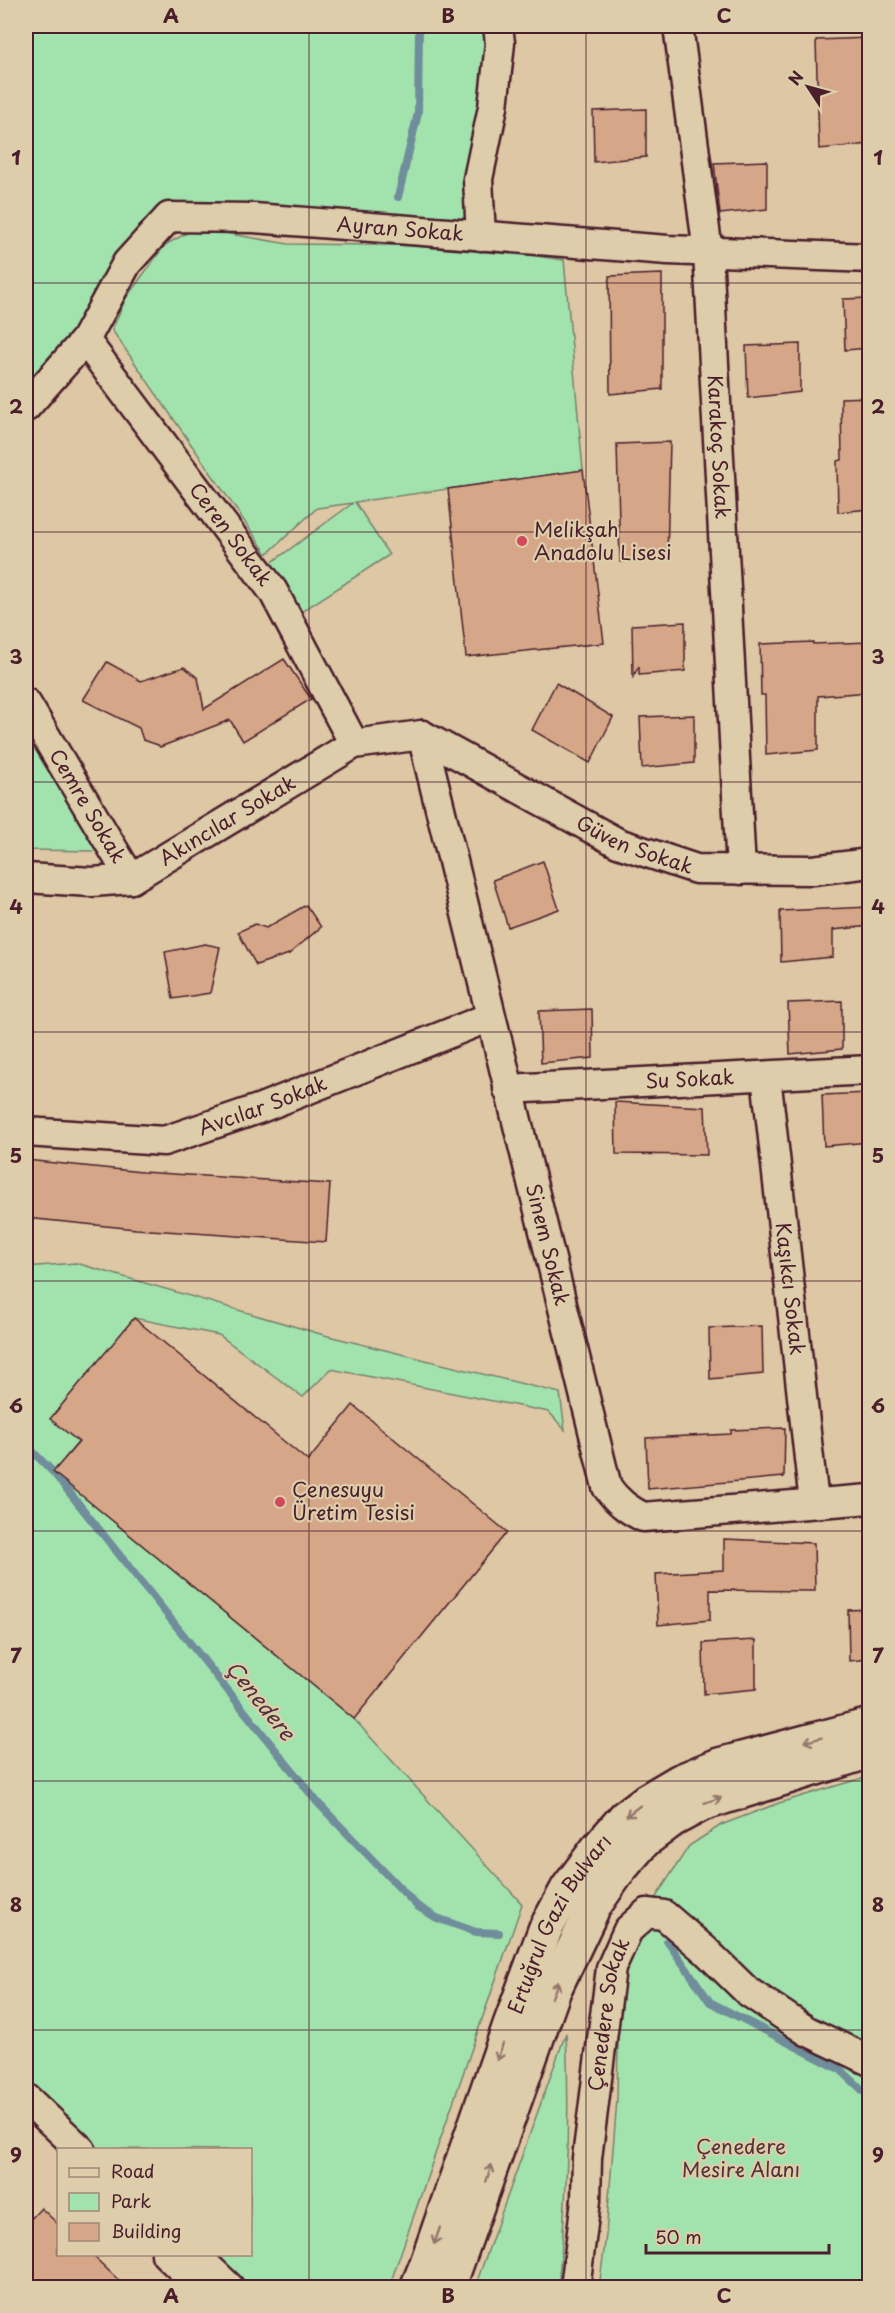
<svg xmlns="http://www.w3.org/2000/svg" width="895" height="2313" viewBox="0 0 895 2313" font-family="'Playpen Sans',sans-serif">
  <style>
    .green { fill: #a2e3ad; stroke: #76816c; stroke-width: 1.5 }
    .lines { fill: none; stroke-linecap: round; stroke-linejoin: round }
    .stream { stroke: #6f8d9b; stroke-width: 8 }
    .building { fill: #d5a788; stroke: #4a1f2b; stroke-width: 1.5 }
    .minor-casing { stroke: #4a1f2b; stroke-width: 33 }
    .major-casing { stroke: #4a1f2b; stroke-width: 38 }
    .minor { stroke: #decdaa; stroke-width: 28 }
    .major { stroke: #decdaa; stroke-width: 33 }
    .oneway { stroke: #94766a }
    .grid { fill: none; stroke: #4a1f2b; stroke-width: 1.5; stroke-opacity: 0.55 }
    .poi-dot { fill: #d1495b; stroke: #decdaa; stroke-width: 2 }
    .labels { text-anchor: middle; stroke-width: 4.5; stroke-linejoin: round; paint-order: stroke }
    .street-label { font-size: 20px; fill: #4a1f2b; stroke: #decdaa }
    .poi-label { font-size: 20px; fill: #4a1f2b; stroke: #decdaa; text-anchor: start }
    .park-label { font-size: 20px; fill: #533338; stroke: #decdaa }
    .water-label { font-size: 21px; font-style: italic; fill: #50313e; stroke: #decdaa }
    .neatline { fill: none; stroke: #4a1f2b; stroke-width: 2 }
    .grid-label { font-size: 20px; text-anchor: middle; font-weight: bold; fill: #4a1f2b }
  </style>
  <rect width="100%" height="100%" fill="#ddc7a4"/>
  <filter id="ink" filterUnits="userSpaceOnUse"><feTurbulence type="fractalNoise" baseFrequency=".0167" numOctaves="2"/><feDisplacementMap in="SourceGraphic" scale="12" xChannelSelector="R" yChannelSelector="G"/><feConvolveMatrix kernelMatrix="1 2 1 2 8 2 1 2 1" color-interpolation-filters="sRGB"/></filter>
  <g filter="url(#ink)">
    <g class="green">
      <path d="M26 26H498L481 236 169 217 26 407Z"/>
      <path d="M196 228 288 244 466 246 564 260 583 470 355 502 389 555 298 614 271 563 353 503 317 508 267 554 112 330 126 298 165 245Z"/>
      <path d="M26 727 97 851 26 850Z"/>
      <path d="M76 1263 324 1335 560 1393 565 1430 549 1412 331 1369 303 1397 219 1335 134 1318 51 1419 78 1442 54 1472 354 1719 522 1904 389 2287H239L204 2255 250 2254V2150L92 2149 26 2080V1267Z"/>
      <path d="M869 1776V2287L599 2288 606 2235 617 2100 619 1997 629 1951 652 1903 689 1846 721 1825 779 1803Z"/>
      <path d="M566 2033C570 2118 567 2203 558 2287H475Z"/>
    </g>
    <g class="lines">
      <g class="stream">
        <path d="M398 197 418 113 419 26"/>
        <path d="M26 1445 53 1472 318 1803 417 1906 437 1918 476 1932 499 1933"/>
        <path d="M667 1941 710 2002 841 2070 870 2097"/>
      </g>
    </g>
    <g class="building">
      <path d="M870 38V144L819 149 816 40Z"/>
      <path d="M646 109V157L594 162 593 111Z"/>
      <path d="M767 161V209L720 214 714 163Z"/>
      <path d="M662 274V389L610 394 609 276Z"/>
      <path d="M870 298V348L845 350 843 299Z"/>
      <path d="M800 344V392L748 398 746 346Z"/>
      <path d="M870 397V509L838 512 837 461 842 460 841 398Z"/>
      <path d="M670 442 667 557 620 562 617 444Z"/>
      <path d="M583 470 604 643 466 657 448 489Z"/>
      <path d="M685 622V671L639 675V666L633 677 632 625Z"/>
      <path d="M813 642V644L870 642V692L818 696V750L766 755 765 695H761L760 644Z"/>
      <path d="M284 659 311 699 243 741 230 720 160 747 158 745 143 740 139 728 83 700 107 662 141 681 184 667 198 678 204 709Z"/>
      <path d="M556 683 613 717 590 763 532 730Z"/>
      <path d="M694 715V763L642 768 640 717Z"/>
      <path d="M543 861 559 909 508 927 493 880Z"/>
      <path d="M306 905 321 927 289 954 256 965 238 932 255 924 266 928Z"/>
      <path d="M870 907V926L833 930V957L781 962 780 911Z"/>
      <path d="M205 944 220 947 210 993 173 999 165 952Z"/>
      <path d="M842 1001V1049L790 1054 788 1003Z"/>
      <path d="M592 1009 593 1058 541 1063 539 1011Z"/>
      <path d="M870 1093V1142L824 1146 822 1095Z"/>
      <path d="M615 1102 705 1107 707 1155 616 1154Z"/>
      <path d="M26 1160 142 1172 330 1184 326 1242 136 1229 26 1218Z"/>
      <path d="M134 1318 308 1461 353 1405 507 1532 354 1719 53 1472 79 1442 50 1419Z"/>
      <path d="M762 1326 763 1374 710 1379 709 1328Z"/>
      <path d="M785 1428 784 1477 648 1489 646 1438 731 1434V1430Z"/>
      <path d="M724 1539 814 1543 815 1591 710 1590V1620L658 1625 656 1574 724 1570Z"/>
      <path d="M870 1609V1659L849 1661 848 1610Z"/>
      <path d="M756 1640V1689L704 1694 703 1643Z"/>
      <path d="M41 2208 58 2224V2254H91L127 2288H26V2224Z"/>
    </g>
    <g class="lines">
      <g class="minor-casing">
        <g id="minor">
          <path id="s1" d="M678 26 708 252 741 870"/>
          <path d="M481 236 478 179 493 107 500 43 498 26"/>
          <path id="s2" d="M85 340 273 591 354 744"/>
          <path id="s3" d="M26 407 85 340 127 263 169 217 254 218 668 250 870 258"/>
          <path id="s4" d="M26 703 131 879"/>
          <path id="s5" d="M422 735 607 1487C617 1501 627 1509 643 1517L870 1499"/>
          <path id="s6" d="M422 735 618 843 696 869 813 870 870 863"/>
          <path id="s7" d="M26 878 92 882 131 879 354 744 422 735"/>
          <path id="s8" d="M766 1076 814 1503"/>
          <path id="s9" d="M508 1089 870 1070"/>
          <path id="s10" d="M26 1132 164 1141 261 1108 490 1017"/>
          <path d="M26 2098 81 2150"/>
          <path d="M166 2254 202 2288"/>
          <path d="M194 2254 230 2288"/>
          <path id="s11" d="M575 2288 586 2200 587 2158 611 1968 628 1930 647 1913 664 1915 705 1950 747 1991 807 2031 870 2061"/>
        </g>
      </g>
      <g class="major-casing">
        <g id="major">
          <path id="s12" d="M417 2288 426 2266 510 2025 545 1930 568 1888 598 1848 625 1817 646 1801 680 1781 719 1765 870 1725"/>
          <path d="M448 2288 554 1990 594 1906 619 1870 644 1841 672 1820 702 1804 870 1751"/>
        </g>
      </g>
      <use href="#minor" class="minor"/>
      <use href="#major" class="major"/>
    </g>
    <defs><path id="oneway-shaft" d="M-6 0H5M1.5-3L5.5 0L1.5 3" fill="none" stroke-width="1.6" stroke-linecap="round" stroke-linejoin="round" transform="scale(1.5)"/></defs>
    <g class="oneway">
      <use href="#oneway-shaft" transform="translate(813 1740) rotate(165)"/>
      <use href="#oneway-shaft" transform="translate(713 1800) rotate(-18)"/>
      <use href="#oneway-shaft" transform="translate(633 1811) rotate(142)"/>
      <use href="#oneway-shaft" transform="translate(555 1990) rotate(-68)"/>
      <use href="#oneway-shaft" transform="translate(500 2052) rotate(109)"/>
      <use href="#oneway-shaft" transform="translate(489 2173) rotate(-72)"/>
      <use href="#oneway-shaft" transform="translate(437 2236) rotate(109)"/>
    </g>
  </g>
  <path class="grid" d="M309 26V2288M586 26V2288M26 283H870M26 532H870M26 782H870M26 1032H870M26 1281H870M26 1531H870M26 1781H870M26 2030H870"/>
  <g class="poi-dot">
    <circle cx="522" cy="541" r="6"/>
    <circle cx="280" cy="1502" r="6"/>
  </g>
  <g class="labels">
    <g class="street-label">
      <text dy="7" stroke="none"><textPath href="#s3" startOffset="471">Ayran Sokak</textPath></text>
      <text dy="7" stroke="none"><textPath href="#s1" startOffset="423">Karakoç Sokak</textPath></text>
      <text dy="7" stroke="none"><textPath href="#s2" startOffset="243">Ceren Sokak</textPath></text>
      <text dy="7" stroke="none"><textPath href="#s4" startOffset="120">Cemre Sokak</textPath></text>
      <text dy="7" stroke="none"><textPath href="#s7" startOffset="218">Akıncılar Sokak</textPath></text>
      <text dy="7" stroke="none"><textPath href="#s6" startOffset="240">Güven Sokak</textPath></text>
      <text dy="7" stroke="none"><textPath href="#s9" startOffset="182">Su Sokak</textPath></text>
      <text dy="7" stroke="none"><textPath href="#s10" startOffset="243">Avcılar Sokak</textPath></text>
      <text dy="7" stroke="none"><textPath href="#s5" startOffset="525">Sinem Sokak</textPath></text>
      <text dy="7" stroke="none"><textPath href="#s8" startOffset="214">Kaşıkcı Sokak</textPath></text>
      <text dy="7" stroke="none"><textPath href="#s12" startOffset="392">Ertuğrul Gazi Bulvarı</textPath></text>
      <text dy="7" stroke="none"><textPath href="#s11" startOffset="276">Çenedere Sokak</textPath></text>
    </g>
    <g class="poi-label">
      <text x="534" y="537">Melikşah<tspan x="534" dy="23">Anadolu Lisesi</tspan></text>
      <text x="292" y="1497">Çenesuyu<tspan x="292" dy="23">Üretim Tesisi</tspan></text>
    </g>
    <g class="park-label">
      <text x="741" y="2154">Çenedere<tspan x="741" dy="23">Mesire Alanı</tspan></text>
    </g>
    <g class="water-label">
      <text transform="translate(260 1701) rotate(51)" y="7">Çenedere</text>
    </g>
  </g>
  <rect width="895" height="2313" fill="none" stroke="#decdaa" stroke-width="66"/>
  <rect x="57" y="2148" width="195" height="108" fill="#decdaa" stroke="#a38777" stroke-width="1.5"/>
  <rect x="69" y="2168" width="30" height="9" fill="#decdaa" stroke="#a38777" stroke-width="1.5"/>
  <text x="111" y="2178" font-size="18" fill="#4a1f2b">Road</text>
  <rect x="69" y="2193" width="30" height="18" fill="#a2e3ad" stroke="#a38777" stroke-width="1.5"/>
  <text x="111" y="2208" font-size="18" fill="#4a1f2b">Park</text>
  <rect x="69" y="2223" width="30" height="18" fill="#d5a788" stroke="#a38777" stroke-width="1.5"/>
  <text x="111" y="2238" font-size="18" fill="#4a1f2b">Building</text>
  <g transform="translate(808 87) rotate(306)" stroke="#decdaa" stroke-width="4.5" paint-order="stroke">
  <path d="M0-4.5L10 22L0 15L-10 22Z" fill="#4a1f2b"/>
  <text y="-9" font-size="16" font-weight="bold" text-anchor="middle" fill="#4a1f2b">N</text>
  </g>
  <path d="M646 2244v9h183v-9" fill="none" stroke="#4a1f2b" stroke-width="3"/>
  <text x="655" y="2244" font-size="18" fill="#4a1f2b" stroke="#decdaa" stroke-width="4.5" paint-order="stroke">50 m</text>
  <rect x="33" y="33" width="829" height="2247" class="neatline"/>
  <g class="grid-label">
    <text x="171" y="23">A</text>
    <text x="448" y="23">B</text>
    <text x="724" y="23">C</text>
    <text x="16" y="165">1</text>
    <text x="878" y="165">1</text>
    <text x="16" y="414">2</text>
    <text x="878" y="414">2</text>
    <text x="16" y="664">3</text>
    <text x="878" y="664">3</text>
    <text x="16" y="914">4</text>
    <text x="878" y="914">4</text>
    <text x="16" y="1163">5</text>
    <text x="878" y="1163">5</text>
    <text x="16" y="1413">6</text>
    <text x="878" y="1413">6</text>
    <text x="16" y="1663">7</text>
    <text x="878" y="1663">7</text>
    <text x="16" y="1912">8</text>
    <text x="878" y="1912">8</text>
    <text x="16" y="2162">9</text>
    <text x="878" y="2162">9</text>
    <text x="171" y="2303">A</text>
    <text x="448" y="2303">B</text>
    <text x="724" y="2303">C</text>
  </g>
</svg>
